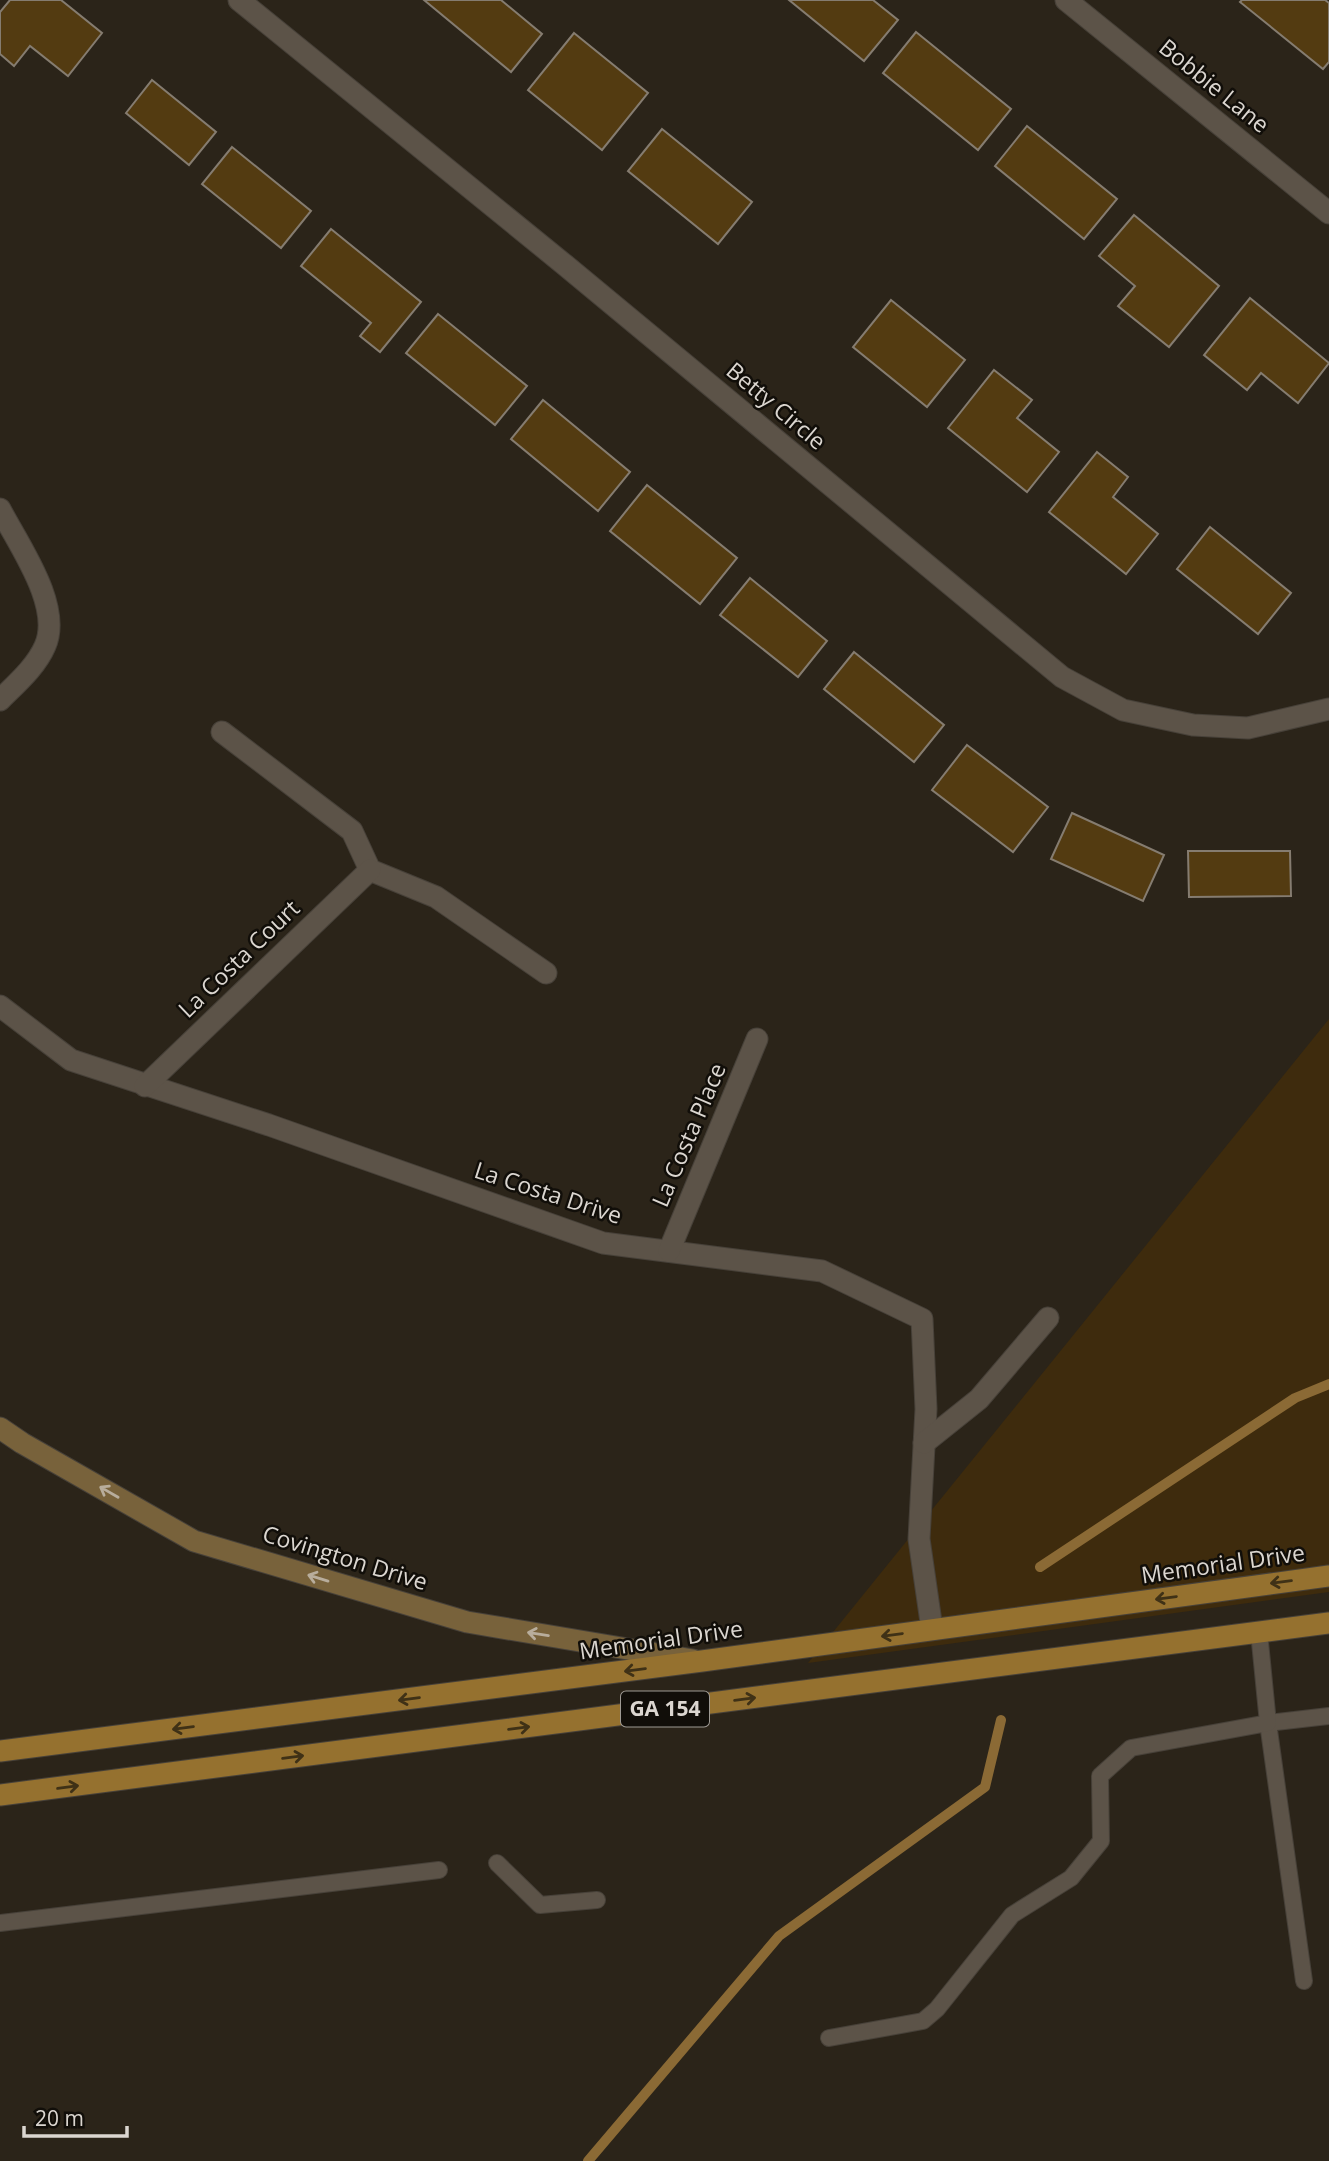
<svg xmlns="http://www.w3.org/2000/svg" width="1329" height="2161" viewBox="0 0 1329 2161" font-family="'Open Sans',sans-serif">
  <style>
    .green { fill: #3e2b0d }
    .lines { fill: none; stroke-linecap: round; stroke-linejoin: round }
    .stream { stroke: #8b6a35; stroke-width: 10 }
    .building { fill: #533b11; stroke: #857c70; stroke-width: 2 }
    .lane-casing { stroke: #474139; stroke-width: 18 }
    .street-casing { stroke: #474139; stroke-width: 23 }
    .secondary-casing { stroke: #474139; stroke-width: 23 }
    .primary-casing { stroke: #474139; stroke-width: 23 }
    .lane { stroke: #5c5348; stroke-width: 16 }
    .street { stroke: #5c5348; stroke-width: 21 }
    .secondary { stroke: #78623b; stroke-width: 21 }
    .primary { stroke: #95712f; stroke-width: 21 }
    .oneway { stroke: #b8ad9c }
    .oneway2 { stroke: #3f3116 }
    .labels { text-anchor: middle; stroke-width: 5; stroke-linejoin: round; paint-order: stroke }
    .shield { fill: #110e09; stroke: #9e9a94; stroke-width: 2 }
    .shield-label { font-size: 21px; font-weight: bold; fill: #dbd6d0 }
    .street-label { font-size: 23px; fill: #dbd6d0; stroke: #110e09 }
  </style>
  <rect width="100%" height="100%" fill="#2b2419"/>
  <path class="green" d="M1329 1019V1592L808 1663Z"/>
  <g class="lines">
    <g class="stream">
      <path d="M1040 1567 1295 1398 1329 1384"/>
      <path d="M588 2161 779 1936 985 1787 1001 1720"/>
    </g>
  </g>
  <g class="building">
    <path d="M10 0H61L102 33 68 76 30 46 14 66 0 54V12Z"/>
    <path d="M424 0H501L542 34 511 72Z"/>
    <path d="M789 0H873L898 20 864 61Z"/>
    <path d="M1242 0H1325L1329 3V62L1323 69 1240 2Z"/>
    <path d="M916 32 1011 109 978 150 883 73Z"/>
    <path d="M574 33 648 93 602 150 528 90Z"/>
    <path d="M152 80 216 132 189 165 126 113Z"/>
    <path d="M1027 126 1117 199 1084 239 995 166Z"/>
    <path d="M662 129 752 202 718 244 628 171Z"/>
    <path d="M232 147 311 211 281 248 202 184Z"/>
    <path d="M1134 215 1219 286 1169 347 1118 306 1135 286 1099 256Z"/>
    <path d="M331 229 421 302 380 352 360 336 371 323 301 266Z"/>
    <path d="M1250 298 1329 363 1298 403 1261 373 1247 390 1204 355Z"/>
    <path d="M891 300 965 360 927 407 853 347Z"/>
    <path d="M438 314 527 386 495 425 406 353Z"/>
    <path d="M994 370 1032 400 1017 418 1059 452 1027 492 948 428Z"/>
    <path d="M543 400 630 472 598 511 511 439Z"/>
    <path d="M1097 452 1128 477 1113 497 1158 534 1126 574 1049 512Z"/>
    <path d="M647 485 737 558 700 604 610 531Z"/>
    <path d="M1210 527 1291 593 1258 634 1177 569Z"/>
    <path d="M750 578 827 641 798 677 720 615Z"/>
    <path d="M854 652 944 725 914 762 824 689Z"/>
    <path d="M967 745 1048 807 1013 852 932 790Z"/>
    <path d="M1072 813 1164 855 1143 901 1051 859Z"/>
    <path d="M1188 851H1290L1291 896 1189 897Z"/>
  </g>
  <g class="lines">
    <g class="lane-casing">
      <g id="lane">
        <path d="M497 1863 540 1905 597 1900"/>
        <path d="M0 1923 439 1870"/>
        <path d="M1304 1981 1268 1723 1329 1716"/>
        <path d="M829 2038 923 2021 937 2009 1012 1915 1071 1878 1101 1841 1100 1776 1131 1748 1268 1723 1259 1632"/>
      </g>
    </g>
    <g class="street-casing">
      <g id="street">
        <path d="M239 0 565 265 1062 677 1123 710 1193 725 1248 728 1329 709"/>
        <path d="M1066 0 1329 213"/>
        <path d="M0 509C18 544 63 606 45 646 36 667 16 684 0 700"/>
        <path d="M222 732 352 831 370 870 436 897 546 973"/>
        <path d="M0 1006 71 1060 269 1125 603 1243 822 1271 922 1319 926 1409 919 1539 932 1629"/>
        <path d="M145 1086 370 870"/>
        <path d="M669 1251 757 1039"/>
        <path d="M924 1443 979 1399 1048 1318"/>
      </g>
    </g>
    <g class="secondary-casing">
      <path id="secondary" d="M0 1428 22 1443 194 1541 467 1622 693 1660"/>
    </g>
    <g class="primary-casing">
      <g id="primary">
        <path d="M0 1751 702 1661 1329 1576"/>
        <path d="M0 1795 1329 1623"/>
      </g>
    </g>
    <use href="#lane" class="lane"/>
    <use href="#street" class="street"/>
    <use href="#secondary" class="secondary"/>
    <use href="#primary" class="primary"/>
  </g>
  <defs><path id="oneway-shaft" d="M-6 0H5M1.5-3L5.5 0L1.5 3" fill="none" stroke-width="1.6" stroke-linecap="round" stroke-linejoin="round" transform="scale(1.75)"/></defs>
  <g class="oneway">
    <use href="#oneway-shaft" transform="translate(109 1492) rotate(-150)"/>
    <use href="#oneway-shaft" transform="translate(318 1578) rotate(-163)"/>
    <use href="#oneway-shaft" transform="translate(538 1634) rotate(-171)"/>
  </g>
  <g class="oneway2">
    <use href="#oneway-shaft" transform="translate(1281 1582) rotate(173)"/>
    <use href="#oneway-shaft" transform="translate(1166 1598) rotate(172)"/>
    <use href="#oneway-shaft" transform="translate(892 1635) rotate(172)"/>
    <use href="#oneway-shaft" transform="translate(635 1670) rotate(173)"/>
    <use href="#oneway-shaft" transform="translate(409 1699) rotate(173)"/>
    <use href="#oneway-shaft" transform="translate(745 1699) rotate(-7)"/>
    <use href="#oneway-shaft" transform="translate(183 1728) rotate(173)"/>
    <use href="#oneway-shaft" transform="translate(519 1728) rotate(-7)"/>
    <use href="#oneway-shaft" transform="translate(293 1757) rotate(-7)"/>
    <use href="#oneway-shaft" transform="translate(68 1787) rotate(-8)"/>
  </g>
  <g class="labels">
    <rect class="shield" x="621" y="1691.5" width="88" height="35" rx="5"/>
    <g class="shield-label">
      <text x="665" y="1716">GA 154</text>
    </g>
    <g class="street-label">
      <text transform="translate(1214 86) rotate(39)" y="8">Bobbie Lane</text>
      <text transform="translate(776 406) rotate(40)" y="8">Betty Circle</text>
      <text transform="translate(239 959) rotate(-44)" y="8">La Costa Court</text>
      <text transform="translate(689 1135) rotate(-67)" y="8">La Costa Place</text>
      <text transform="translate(548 1193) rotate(18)" y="8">La Costa Drive</text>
      <text transform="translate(345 1558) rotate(17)" y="8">Covington Drive</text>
      <text transform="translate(1223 1564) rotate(-8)" y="8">Memorial Drive</text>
      <text transform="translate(661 1640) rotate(-8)" y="8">Memorial Drive</text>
    </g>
  </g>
  <path d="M24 2126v10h103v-10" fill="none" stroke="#dbd6d0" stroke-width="3.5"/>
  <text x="35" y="2126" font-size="21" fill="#dbd6d0" stroke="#110e09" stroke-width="5" paint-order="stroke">20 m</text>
</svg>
